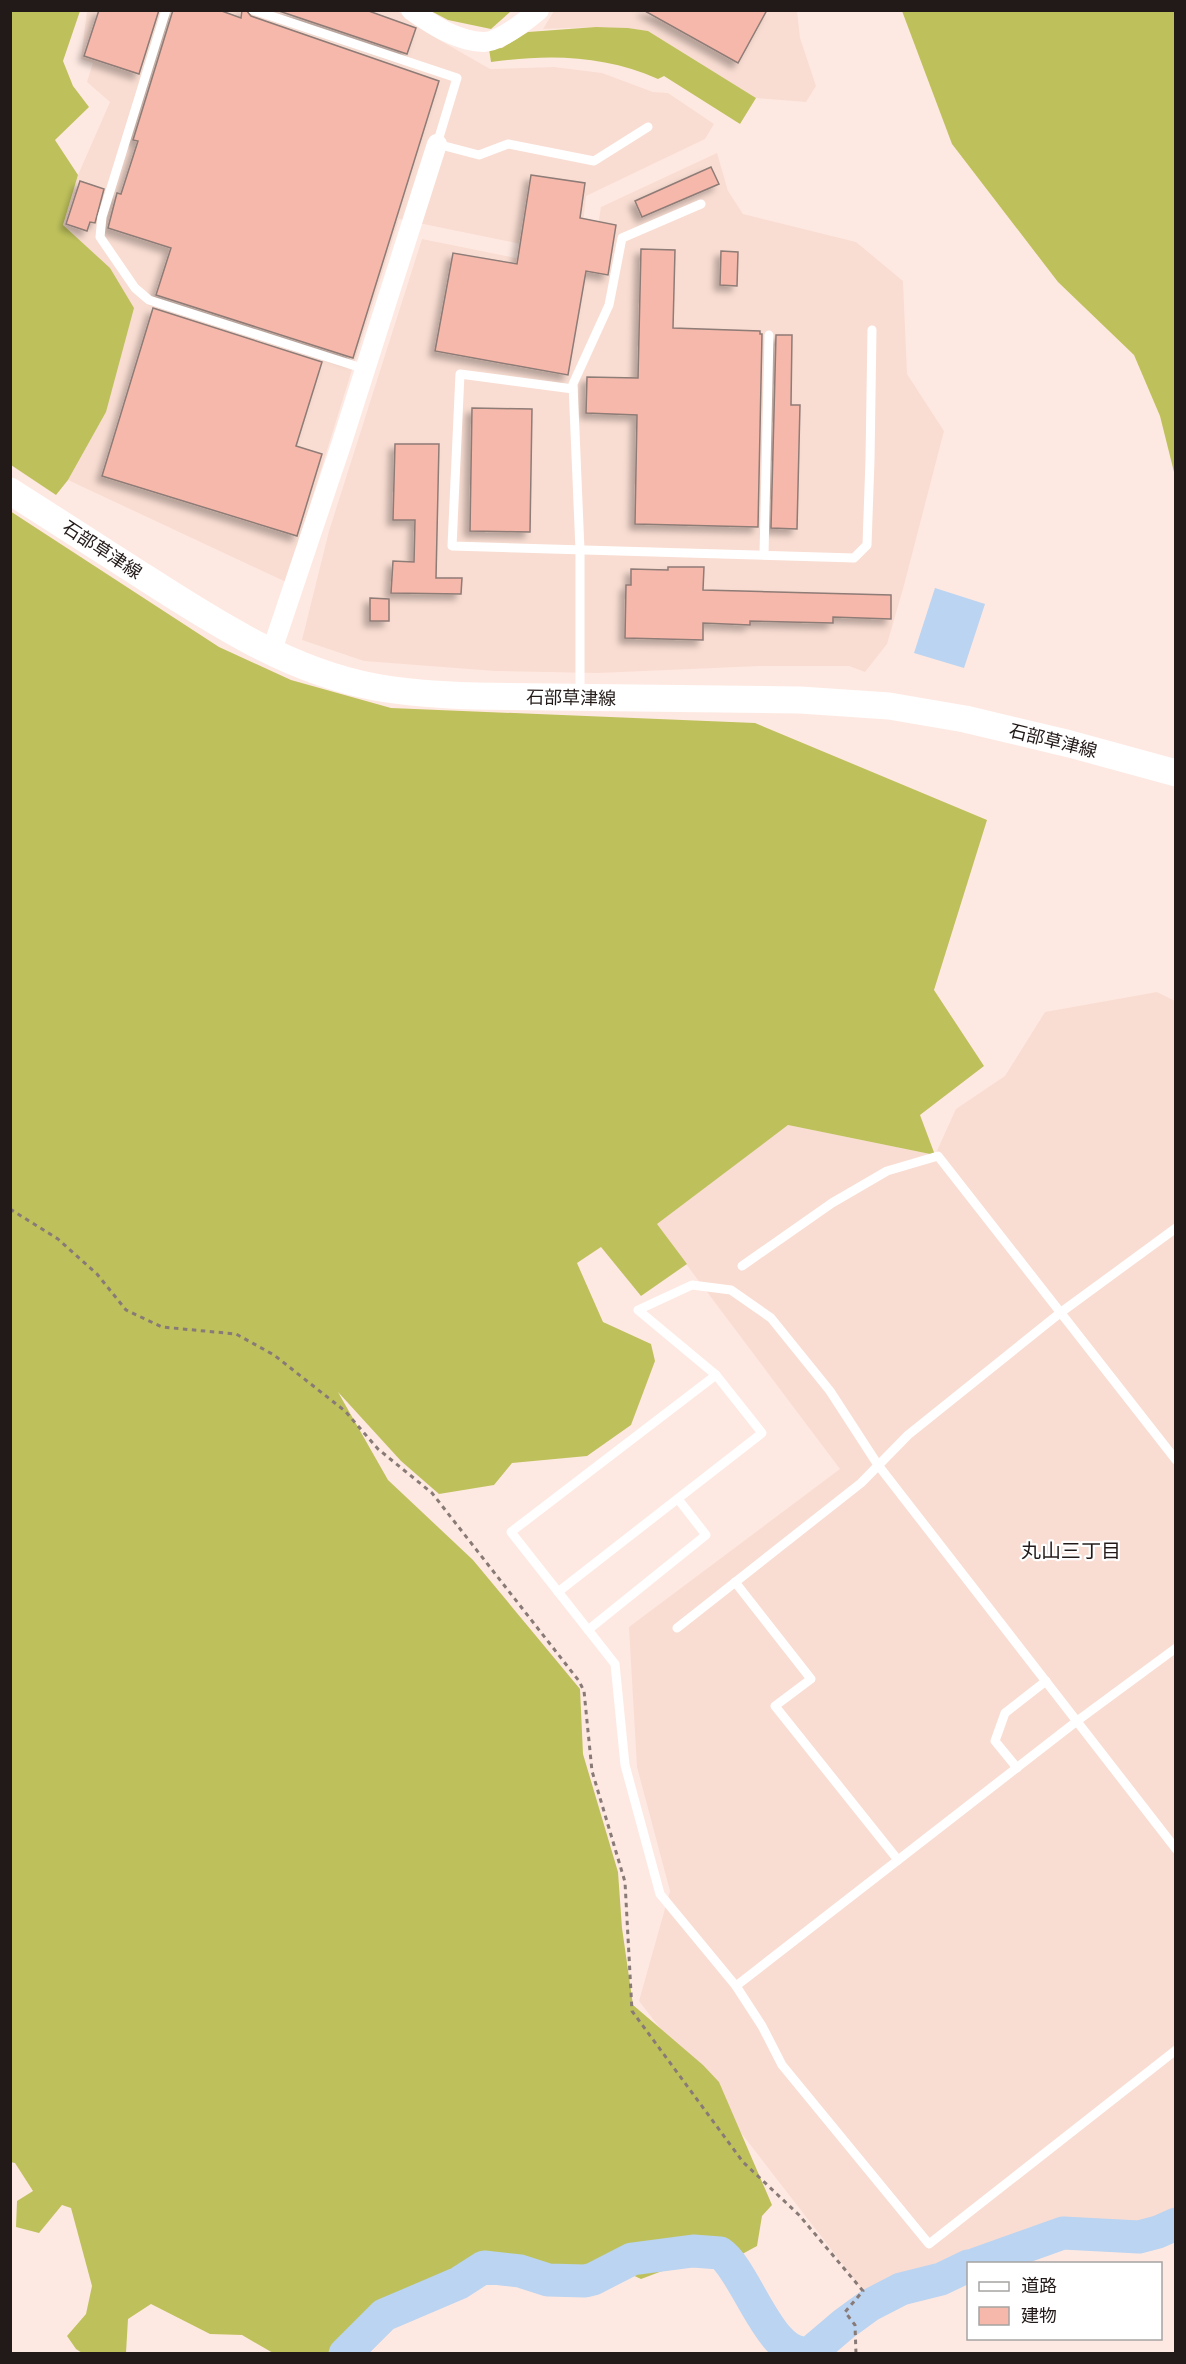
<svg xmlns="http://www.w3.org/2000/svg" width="1186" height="2364" viewBox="0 0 1186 2364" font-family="Literata,'Noto Sans JP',serif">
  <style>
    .built { fill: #f9ddd2 }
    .forest { fill: #bec15b }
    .water { fill: #bad4f1 }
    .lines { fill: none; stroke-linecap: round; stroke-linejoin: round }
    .river { stroke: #bad4f1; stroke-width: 33 }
    .building { fill: #f6b8aa; stroke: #8e7b77; stroke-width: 1.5; filter: url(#shadow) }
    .path { stroke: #887a76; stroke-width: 3; stroke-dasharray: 4.5 4.5; stroke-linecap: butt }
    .service { stroke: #fff; stroke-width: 9 }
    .minor { stroke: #fff; stroke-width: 20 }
    .secondary { stroke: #fff; stroke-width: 27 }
    .labels { text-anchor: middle; stroke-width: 4.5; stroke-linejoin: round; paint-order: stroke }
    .street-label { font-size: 18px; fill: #221a18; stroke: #fff }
    .neighbourhood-label { font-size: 20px; fill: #221a18; stroke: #fff }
  </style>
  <defs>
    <filter id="shadow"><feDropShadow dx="-5.5" dy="5.5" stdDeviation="3" flood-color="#0004"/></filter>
  </defs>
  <rect width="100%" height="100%" fill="#fee9e2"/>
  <g class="built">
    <path d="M87 11H397L436 38 490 69 554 67 602 73 653 92 668 93 714 124 705 139 586 196 580 252 575 255 399 219 286 582 68 480 106 412 63 225 78 175 110 102 87 82 93 63 81 59Z"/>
    <path d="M554 11H797L800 38 816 86 806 102 756 98 648 31 628 28 596 27 543 29Z"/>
    <path d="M717 153 728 191 743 214 856 242 903 281 907 374 944 431 903 589 887 644 865 672 849 666H761L598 673 495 671 364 661 302 640 329 531 422 239 590 273 601 207Z"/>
    <path d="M1157 992 1175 1001V2213L1140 2231 1072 2224 872 2302 639 2001 670 1891 637 1767 629 1627 840 1469 656 1224 788 1125 935 1155 956 1109 1005 1076 1045 1012Z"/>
  </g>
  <g class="forest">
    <path d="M11 11H80L63 61 73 86 89 107 55 140 78 175 63 225 110 268 134 308 106 412 68 480 56 495 11 465Z"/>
    <path d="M431 11H511L491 29 448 20Z"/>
    <path d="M902 11H1175V476L1160 416 1134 355 1058 282 952 144Z"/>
    <path d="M596 27 628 28 648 31 756 98 740 124 664 76 658 79C604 55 549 54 491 62L489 49 502 48 528 32Z"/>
    <path d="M10 511 219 647 291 680 391 708 755 723 987 820 934 990 984 1066 920 1115 935 1155 788 1125 657 1224 687 1264 641 1296 601 1247 577 1263 603 1322 651 1344 655 1361 631 1425 587 1456 512 1463 494 1485 439 1494 401 1461 338 1392 388 1480 473 1560 580 1689 583 1754 618 1872 622 1928 633 2005 703 2065 719 2082 772 2205 762 2216 757 2246 722 2265 702 2256 641 2279 628 2273 592 2291 489 2275 336 2353H273L242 2335 210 2334 151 2304 128 2319 126 2353H82L76 2349 67 2336 86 2314 92 2286 71 2208 62 2205 39 2233 16 2227 17 2201 33 2191 15 2163 10 2162Z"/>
  </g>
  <path class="water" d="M935 588 985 604 964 668 914 653Z"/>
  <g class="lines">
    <g class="river">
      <path d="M976 2264 1063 2233 1139 2237 1158 2232 1176 2224"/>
      <path d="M345 2354 384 2315 459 2283 484 2267 520 2271 548 2280 585 2281 593 2279 632 2259 693 2251 720 2253C747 2271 771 2364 811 2352L844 2324 870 2305 901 2289 941 2279 968 2266"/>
    </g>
  </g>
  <g class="building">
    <path d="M99 10H159L139 74 84 56Z"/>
    <path d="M173 10H219L241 18 242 10H246L251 16 439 81 353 358 156 295 171 248 108 228 117 193 121 194 138 141 133 140Z"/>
    <path d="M276 10H366L416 28 407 54Z"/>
    <path d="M643 10H767L738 63Z"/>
    <path d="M711 167 719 184 642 217 635 201Z"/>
    <path d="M531 175 585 183 580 218 616 225 608 275 586 271 568 375 435 351 453 253 517 264Z"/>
    <path d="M80 181 104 189 95 223 90 222 87 231 66 224Z"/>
    <path d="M641 249 675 250 673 328 760 331V334H762L758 527 635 524 637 415 586 413 587 377 638 378Z"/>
    <path d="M721 251 738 252 737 286 720 285Z"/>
    <path d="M153 308 322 362 296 446 322 454 297 536 102 476Z"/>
    <path d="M776 335H792L791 405H800L797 529 771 528Z"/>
    <path d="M472 408 532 409 530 532 470 531Z"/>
    <path d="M395 444H439L436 578H462L461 594 391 593 393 561 414 562 415 520H393Z"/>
    <path d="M668 567H704L703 590 891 595V619L833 617V623L750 621V625L703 623V640L625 638 626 585H631V569L668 570Z"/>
    <path d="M370 598 389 599V621H370Z"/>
  </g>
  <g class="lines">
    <path class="path" d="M10 1209 58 1239 97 1274 126 1310 162 1327 236 1334 274 1355 345 1411 378 1449 432 1493 579 1681 584 1691 592 1771 625 1882 632 2011 743 2162 799 2215 863 2291 845 2312 855 2325 856 2354"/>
    <g class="service">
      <path d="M166 10 102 217 100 237 135 288 149 300 365 369"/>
      <path d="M253 10 457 78 437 144 479 155 508 144 594 161 648 127"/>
      <path d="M573 389 460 374 452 546 854 558 867 545 870 460 872 330"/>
      <path d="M764 555 769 335"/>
      <path d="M580 696V550L573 384 609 305 622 238 701 204"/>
      <path d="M742 1266 832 1203 887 1171 938 1156 1176 1460"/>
      <path d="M716 1375 511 1532 615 1664 625 1765 660 1894 736 1986"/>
      <path d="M735 1582 811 1679 775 1706 898 1860"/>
      <path d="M558 1592 762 1433 716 1375 638 1310 692 1285 731 1290 771 1318 830 1391 878 1465 1176 1849"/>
      <path d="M677 1628 861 1483 908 1435 1060 1313 1176 1228"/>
      <path d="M588 1630 706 1535 678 1499"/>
      <path d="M1176 1648 1077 1721 736 1986 762 2026 782 2065 929 2244 1176 2050"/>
      <path d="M1017 1768 995 1741 1005 1713 1046 1681"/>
    </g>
    <g class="minor">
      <path d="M411 10C432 25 457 41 483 42 498 43 527 20 539 10"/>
      <path d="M271 653 341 445 437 144"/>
    </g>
    <path class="secondary" d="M10 491C54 519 98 547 141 575 214 622 289 671 375 687 408 693 442 695 475 696L800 700 889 706 965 719 1070 744 1176 773"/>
  </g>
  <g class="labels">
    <g class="street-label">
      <text transform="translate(102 550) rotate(33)" y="6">石部草津線</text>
      <text transform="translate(571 698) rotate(1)" y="6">石部草津線</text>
      <text transform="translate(1053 741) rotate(14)" y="6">石部草津線</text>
    </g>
    <g class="neighbourhood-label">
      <text x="1071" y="1558">丸山三丁目</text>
    </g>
  </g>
  <rect width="1186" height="2364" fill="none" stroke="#221a18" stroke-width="24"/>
  <rect x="967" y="2262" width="195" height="78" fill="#ffffff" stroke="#a7a3a3" stroke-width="1.5"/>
  <rect x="979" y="2282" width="30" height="9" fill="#ffffff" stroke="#a7a3a3" stroke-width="1.5"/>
  <text x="1021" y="2292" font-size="18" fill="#221a18">道路</text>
  <rect x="979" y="2307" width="30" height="18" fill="#f6b8aa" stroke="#a7a3a3" stroke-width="1.5"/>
  <text x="1021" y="2322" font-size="18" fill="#221a18">建物</text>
</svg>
